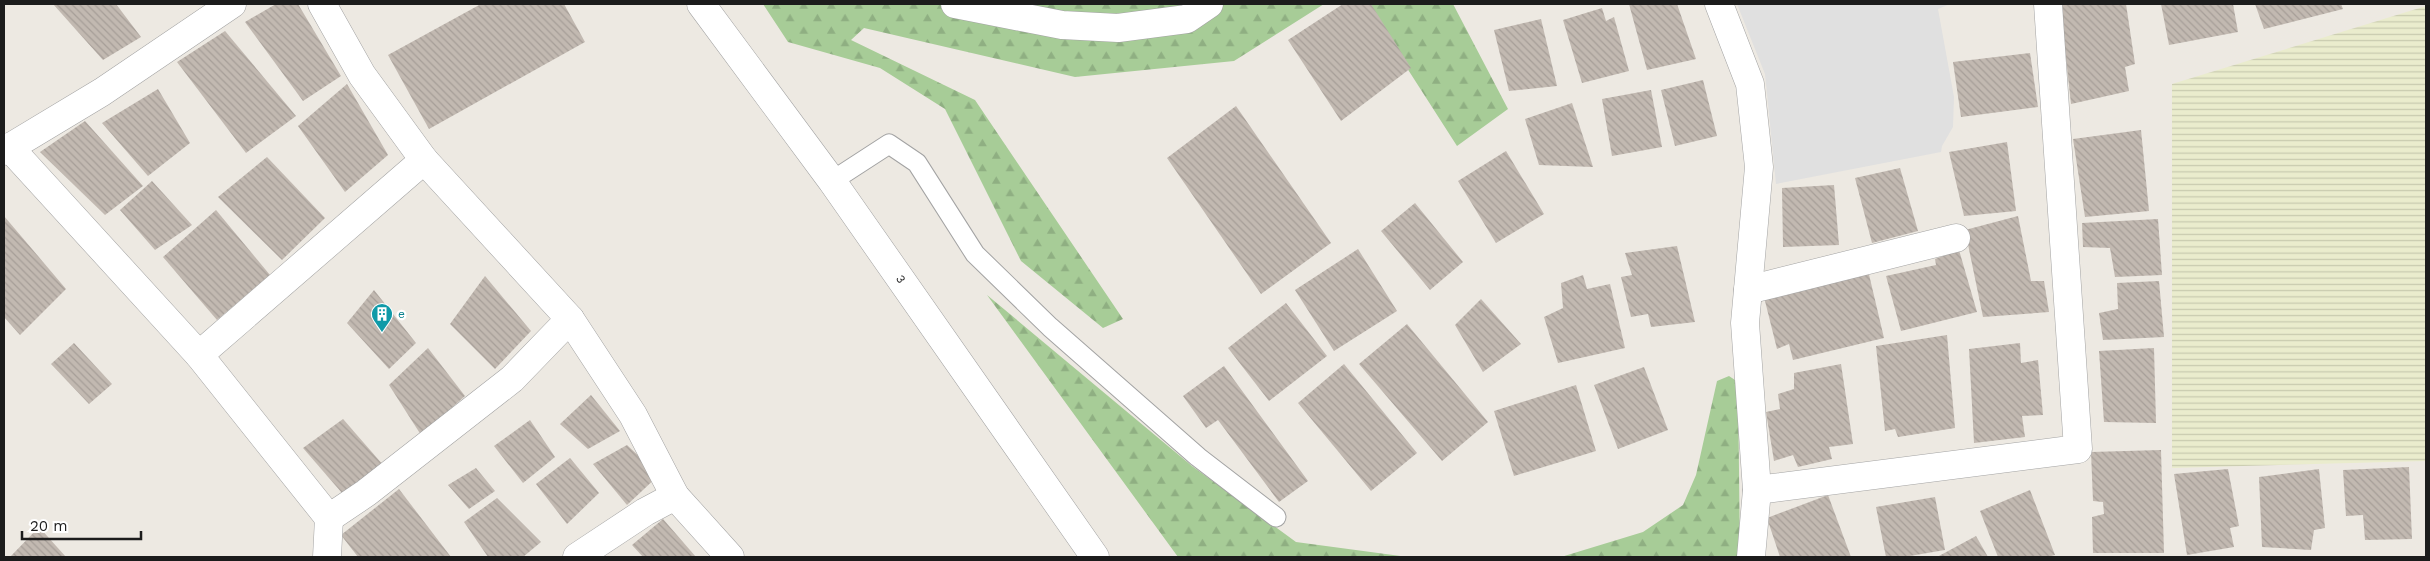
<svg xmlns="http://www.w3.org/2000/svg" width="2430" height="561" viewBox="0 0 2430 561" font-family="'Work Sans',sans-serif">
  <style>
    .farmland { fill: url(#farmland-rules) }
    .forest { fill: url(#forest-firs) }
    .parking { fill: #e0e0e0 }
    .building { fill: url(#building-back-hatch) }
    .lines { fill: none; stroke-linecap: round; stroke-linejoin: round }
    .service-casing { stroke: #a3a3a3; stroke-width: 21 }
    .minor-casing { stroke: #a3a3a3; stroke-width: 29 }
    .tertiary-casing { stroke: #a3a3a3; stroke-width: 29 }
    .service { stroke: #fff; stroke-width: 19 }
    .minor { stroke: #fff; stroke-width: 28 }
    .tertiary { stroke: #fff; stroke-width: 28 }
    .labels { text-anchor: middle; stroke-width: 4.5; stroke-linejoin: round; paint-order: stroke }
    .street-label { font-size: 12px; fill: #1c1c1c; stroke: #fff }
    .culture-label { font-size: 12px; fill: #0d838f; stroke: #fff; text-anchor: start }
  </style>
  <defs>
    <pattern id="farmland-rules" width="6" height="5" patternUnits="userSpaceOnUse" patternTransform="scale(1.25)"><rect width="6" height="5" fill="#eaeccd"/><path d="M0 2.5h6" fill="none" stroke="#c8caaf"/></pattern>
    <pattern id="forest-firs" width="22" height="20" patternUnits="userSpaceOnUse" patternTransform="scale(1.25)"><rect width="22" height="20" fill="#a7cc97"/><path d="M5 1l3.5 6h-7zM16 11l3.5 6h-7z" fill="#8faf82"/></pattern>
    <pattern id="building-back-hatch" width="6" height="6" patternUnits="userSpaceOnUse" patternTransform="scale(1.25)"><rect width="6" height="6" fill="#c2b9b1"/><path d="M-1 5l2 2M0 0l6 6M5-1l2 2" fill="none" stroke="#a69e98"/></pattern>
  </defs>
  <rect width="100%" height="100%" fill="#ede9e2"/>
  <path class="farmland" d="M2426 6V461L2172 468V84Z"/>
  <g class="forest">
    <path d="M763 4H1324L1234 61 1075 77 864 28 851 40 975 100 1123 319 1103 328 1021 261 945 109 880 68 788 42Z"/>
    <path d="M1342 4H1453L1508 109 1457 146 1380 26Z"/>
    <path d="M987 295 1192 466 1296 542 1408 557H1178Z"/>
    <path d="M1729 376 1738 382 1740 557H1561L1643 532 1683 505 1696 475 1717 381Z"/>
  </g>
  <path class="parking" d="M1737 4H1950L1938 9 1954 97 1953 127 1942 146 1941 152 1776 184 1765 74Z"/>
  <g class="building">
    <path d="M53 4H116L141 37 103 60Z"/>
    <path d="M276 4H298L341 76 303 101 245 22Z"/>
    <path d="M481 4H564L585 42 429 129 388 55Z"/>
    <path d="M1343 4H1371L1411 68 1341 121 1288 40Z"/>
    <path d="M1629 4H1677L1696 59 1647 70Z"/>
    <path d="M2060 4H2126L2135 64 2125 67 2129 91 2071 104Z"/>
    <path d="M2161 4H2233L2238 32 2169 45Z"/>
    <path d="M2255 4H2341L2343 9 2264 29Z"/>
    <path d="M1602 8 1606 21 1614 17 1629 71 1582 83 1563 20Z"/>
    <path d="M1541 19 1557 86 1509 91 1494 30Z"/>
    <path d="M225 31 296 116 246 153 177 62Z"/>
    <path d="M2030 53 2038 107 1961 117 1953 62Z"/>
    <path d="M1703 80 1717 136 1675 146 1661 90Z"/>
    <path d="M347 84 388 155 345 192 298 126Z"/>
    <path d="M158 89 190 143 148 176 102 123Z"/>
    <path d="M1651 90 1662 147 1612 156 1602 99Z"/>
    <path d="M1572 103 1593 167 1539 165 1525 119Z"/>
    <path d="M1236 106 1331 243 1261 294 1167 158Z"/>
    <path d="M85 121 143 186 105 215 40 152Z"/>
    <path d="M2141 130 2149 211 2085 217 2073 139Z"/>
    <path d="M2007 142 2016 211 1964 216 1949 152Z"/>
    <path d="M1506 151 1544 214 1496 243 1458 181Z"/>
    <path d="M267 157 325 218 282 260 218 197Z"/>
    <path d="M1900 168 1918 231 1872 243 1855 178Z"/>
    <path d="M152 181 192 225 155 250 120 210Z"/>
    <path d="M1834 185 1839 245 1783 247 1782 188Z"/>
    <path d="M1415 203 1463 262 1430 290 1381 231Z"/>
    <path d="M216 210 270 275 217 320 163 257Z"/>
    <path d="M4 216 66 289 20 335 4 317Z"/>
    <path d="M2018 216 2031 281H2044L2049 312 1983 317 1965 230Z"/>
    <path d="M2158 219 2162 275 2115 277 2110 248 2083 247 2082 223Z"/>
    <path d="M1677 246 1695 322 1651 327 1648 314 1631 317 1621 277 1632 275 1625 253Z"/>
    <path d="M1358 249 1397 311 1334 351 1295 290Z"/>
    <path d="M1959 250 1977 312 1901 331 1886 276 1936 265 1935 259Z"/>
    <path d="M1867 266 1884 338 1793 360 1789 344 1777 349 1764 297Z"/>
    <path d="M1583 275 1587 289 1610 284 1625 348 1558 363 1544 317 1563 308 1561 283Z"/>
    <path d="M485 276 531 331 495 369 450 324Z"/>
    <path d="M2159 281 2164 337 2103 340 2099 313 2118 309 2117 283Z"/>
    <path d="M374 290 416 343 389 369 347 323Z"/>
    <path d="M1481 299 1521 344 1483 372 1455 325Z"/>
    <path d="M1286 303 1327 356 1269 401 1228 348Z"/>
    <path d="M1407 324 1488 422 1442 461 1359 364Z"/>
    <path d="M1947 335 1955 428 1898 437 1895 429 1885 431 1876 346Z"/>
    <path d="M74 343 112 384 89 404 51 364Z"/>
    <path d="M2020 343 2021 363 2038 360 2043 415 2022 416 2025 437 1974 443 1969 349Z"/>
    <path d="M428 348 465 396 421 435 389 385Z"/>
    <path d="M2154 348 2156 423 2104 422 2099 351Z"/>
    <path d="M1344 364 1417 453 1371 491 1298 403Z"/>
    <path d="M1841 364 1853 444 1829 447 1832 459 1798 467 1793 455 1774 461 1766 412 1780 409 1778 394 1794 389V373Z"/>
    <path d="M1224 366 1308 481 1279 502 1218 420 1206 428 1183 396Z"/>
    <path d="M1644 367 1668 430 1618 449 1594 385Z"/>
    <path d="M1576 385 1596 451 1514 476 1494 411Z"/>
    <path d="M591 395 620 431 588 449 560 424Z"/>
    <path d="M343 419 384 466 342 493 303 448Z"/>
    <path d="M530 420 555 457 523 483 494 446Z"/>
    <path d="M627 445 659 475 627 505 593 464Z"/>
    <path d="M2161 450 2164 553H2093L2092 517 2104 514 2103 502 2093 501 2091 452Z"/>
    <path d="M570 458 599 493 567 524 536 484Z"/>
    <path d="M2409 467 2412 539 2365 540 2363 515 2346 516 2343 470Z"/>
    <path d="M476 468 495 491 469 509 448 485Z"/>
    <path d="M2228 469 2239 526 2230 528 2234 547 2187 555 2174 474Z"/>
    <path d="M2319 469 2325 528 2314 530 2311 550 2262 547 2259 477Z"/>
    <path d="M399 489 451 557H358L341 535Z"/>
    <path d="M2030 490 2055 555 2047 557H1998L1980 511Z"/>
    <path d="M1828 495 1851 557H1780L1767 518Z"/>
    <path d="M1935 497 1945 550 1904 557H1886L1876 507Z"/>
    <path d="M497 498 541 542 523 557H488L464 522Z"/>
    <path d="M663 519 696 557H643L632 545Z"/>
    <path d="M39 527 66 557H10Z"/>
    <path d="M1976 536 1988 557H1937Z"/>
  </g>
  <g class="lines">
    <g class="service-casing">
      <path id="service" d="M832 181 889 144 917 163 975 254 1050 327 1198 457 1276 517"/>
    </g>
    <g class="minor-casing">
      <g id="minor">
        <path d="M322 4 362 75 424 160 570 319 633 415 675 496 730 557"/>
        <path d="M955 4 1062 25 1118 28 1187 19 1209 4"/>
        <path d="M1719 4 1750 84 1759 167 1745 323 1757 490 1751 557"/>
        <path d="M9 147 199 355 424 160"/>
        <path d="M4 151 102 92 232 4"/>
        <path d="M1748 290 1956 238"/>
        <path d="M199 355 329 518 366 493 512 379 570 319"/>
        <path d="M1757 490 2078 449 2048 4"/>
        <path d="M327 557 329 518"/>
        <path d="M577 557 645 512 675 496"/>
      </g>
    </g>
    <g class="tertiary-casing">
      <g id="tertiary">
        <path id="s1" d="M701 4 832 181 1095 557"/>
      </g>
    </g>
    <use href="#service" class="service"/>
    <use href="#minor" class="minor"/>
    <use href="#tertiary" class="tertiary"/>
  </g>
  <defs>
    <g id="building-pin" transform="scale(1.125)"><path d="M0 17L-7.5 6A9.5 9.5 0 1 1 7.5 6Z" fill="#0f9aa8" stroke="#fff"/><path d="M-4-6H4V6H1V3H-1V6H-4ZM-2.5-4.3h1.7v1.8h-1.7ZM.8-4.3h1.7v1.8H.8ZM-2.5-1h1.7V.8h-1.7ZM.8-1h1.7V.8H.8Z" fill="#fff"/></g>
  </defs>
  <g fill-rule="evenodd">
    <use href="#building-pin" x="382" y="314"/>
  </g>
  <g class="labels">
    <g class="street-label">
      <text dy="4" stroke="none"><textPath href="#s1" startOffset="340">3</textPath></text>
    </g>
    <g class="culture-label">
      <text x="398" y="318">e</text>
    </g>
  </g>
  <rect width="2430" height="561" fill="none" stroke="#1c1c1c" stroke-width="10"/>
  <path d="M22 531v8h119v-8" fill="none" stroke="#1c1c1c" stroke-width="2.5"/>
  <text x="30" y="531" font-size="15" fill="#1c1c1c" stroke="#ffffff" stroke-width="4" paint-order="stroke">20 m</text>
</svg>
